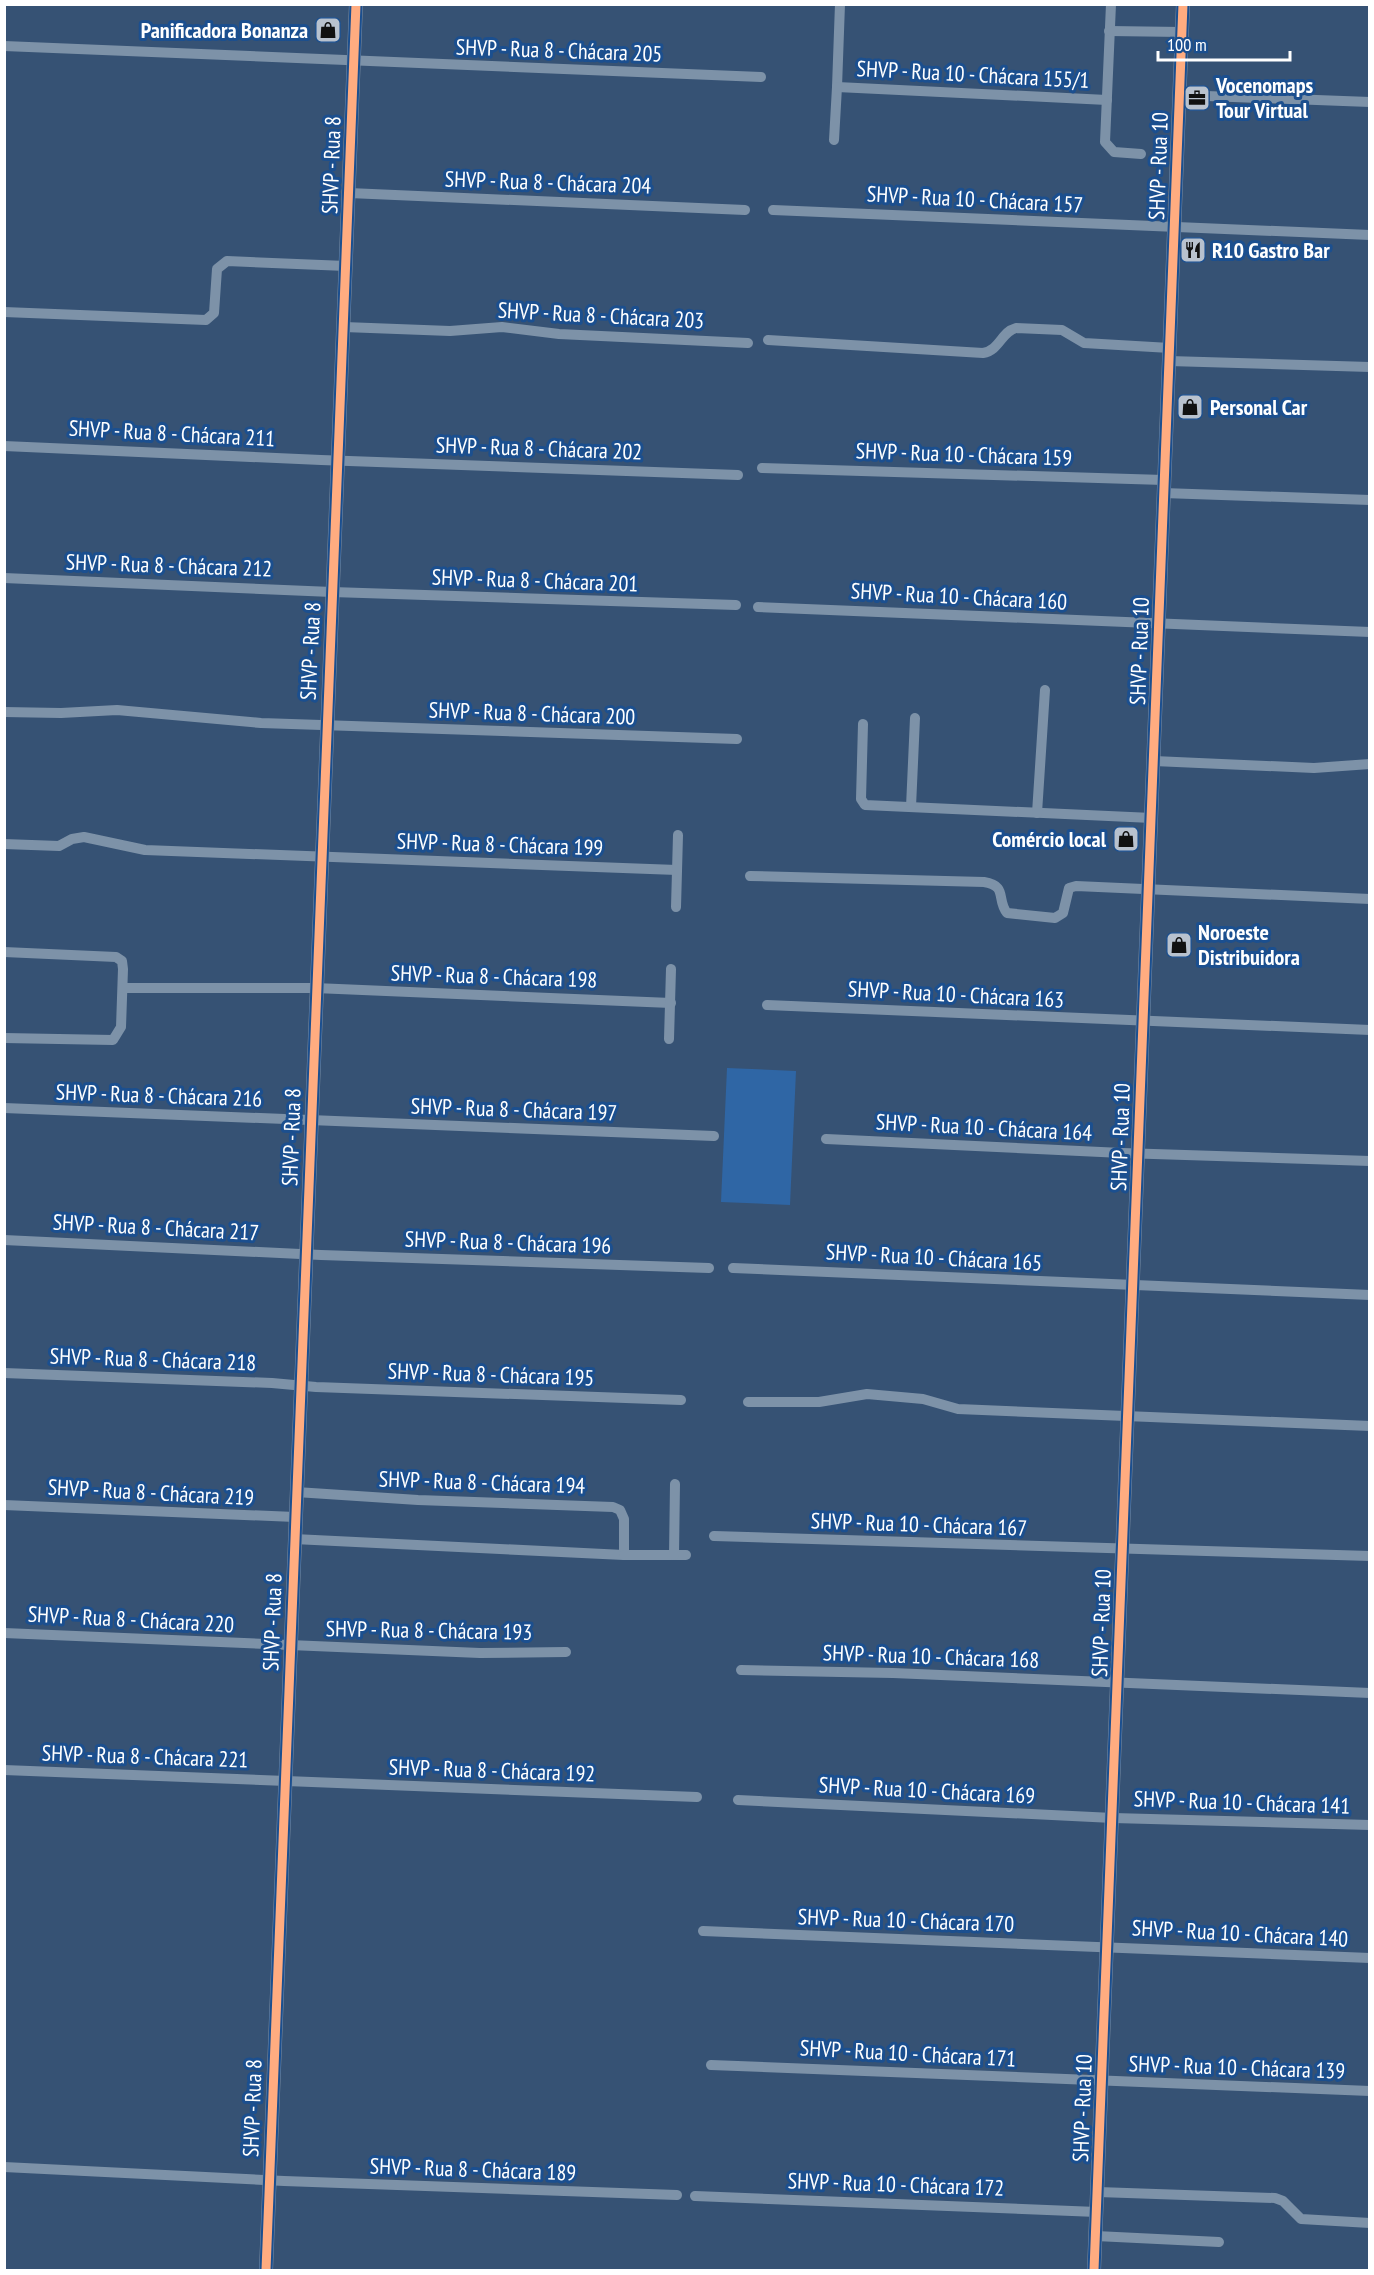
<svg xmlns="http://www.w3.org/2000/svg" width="1374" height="2275" viewBox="0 0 1374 2275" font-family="'PT Sans Narrow',sans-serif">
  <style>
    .green { fill: #2f66a5 }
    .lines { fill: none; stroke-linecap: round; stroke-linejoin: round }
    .street { stroke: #7d92a8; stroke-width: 10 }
    .secondary { stroke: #798da4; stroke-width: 14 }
    .cycleway-casing { stroke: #1b4f8f; stroke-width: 13 }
    .cycleway { stroke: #ffac80; stroke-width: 9 }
    .labels { text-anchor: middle; stroke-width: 6; stroke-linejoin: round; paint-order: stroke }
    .poi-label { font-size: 22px; font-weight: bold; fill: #fff; stroke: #1b4f8f; text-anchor: start }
    .street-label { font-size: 22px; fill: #fff; stroke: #1b4f8f }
  </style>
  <rect width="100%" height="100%" fill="#365274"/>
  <path class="green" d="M727 1068 796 1071 790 1205 721 1202Z"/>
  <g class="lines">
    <g class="street">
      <path d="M840 4 837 87 1107 100"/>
      <path d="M1111 4 1105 142 1114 152 1141 154"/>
      <path d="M1109 31 1182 32"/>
      <path d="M4 46 761 77"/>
      <path d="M1180 95 1370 102"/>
      <path d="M834 140 837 87"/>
      <path d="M349 193 745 210"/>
      <path d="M773 210 1370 235"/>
      <path d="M4 312 206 320 214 313 217 269 227 261 346 266"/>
      <path d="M344 327 450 331 502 327 559 334 748 343"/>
      <path d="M768 340 983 353C1000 350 1001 332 1016 328L1062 330 1084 343 1170 348"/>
      <path d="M1169 361 1370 367"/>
      <path d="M4 446 321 460 738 475"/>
      <path d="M762 468 1164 480"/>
      <path d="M1163 493 1370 500"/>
      <path d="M4 578 332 592 736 605"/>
      <path d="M758 607 1370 632"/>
      <path d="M4 712 61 713 117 710 261 723 737 739"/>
      <path d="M863 724 861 799 865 805 1152 818"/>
      <path d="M1154 761 1314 768 1370 764"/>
      <path d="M911 807 915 718"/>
      <path d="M1037 813 1045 690"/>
      <path d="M4 844 59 846 72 839 84 837 145 850 677 870"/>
      <path d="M750 876 984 882C1008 886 996 899 1007 913L1055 918 1063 913 1069 888 1076 886 1370 899"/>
      <path d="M676 907 678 835"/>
      <path d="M4 952 116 957 122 961 123 969 121 1027 113 1040 4 1038"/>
      <path d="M123 988H315L671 1003"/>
      <path d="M767 1005 1370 1030"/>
      <path d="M669 1039 671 969"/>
      <path d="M4 1108 714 1136"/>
      <path d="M826 1139 1122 1153 1370 1161"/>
      <path d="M4 1240 321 1255 709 1268"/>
      <path d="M733 1268 1370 1295"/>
      <path d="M4 1373 272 1383 316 1387 681 1400"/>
      <path d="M748 1402H819L867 1394 923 1399 958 1409 1370 1426"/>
      <path d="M4 1505 295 1517"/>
      <path d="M714 1536 1370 1556"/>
      <path d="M294 1539 624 1555V1519L620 1510 613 1507 418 1500 296 1492"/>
      <path d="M624 1555H686"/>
      <path d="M674 1555 675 1484"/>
      <path d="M4 1633 480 1653 566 1652"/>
      <path d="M741 1670 893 1673 1370 1693"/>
      <path d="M4 1770 697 1797"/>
      <path d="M738 1800 1113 1818 1370 1825"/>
      <path d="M703 1931 1370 1958"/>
      <path d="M711 2065 1370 2091"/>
      <path d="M4 2167 284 2181 677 2195"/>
      <path d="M1098 2192 1275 2198 1283 2201 1301 2219 1370 2223"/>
      <path d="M695 2196 1097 2212"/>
      <path d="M1096 2236 1219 2242"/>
    </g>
    <g class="secondary">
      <path d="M266 2270 356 4"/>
      <path d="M1094 2270 1183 4"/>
    </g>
    <g class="cycleway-casing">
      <g id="cycleway">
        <path d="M266 2270 356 4"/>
        <path d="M1094 2270 1183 4"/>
      </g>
    </g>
    <use href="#cycleway" class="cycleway"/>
  </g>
  <defs>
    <g id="shop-square" transform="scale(1.35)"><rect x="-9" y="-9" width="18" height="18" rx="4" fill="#b9c2ce" stroke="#1b4f8f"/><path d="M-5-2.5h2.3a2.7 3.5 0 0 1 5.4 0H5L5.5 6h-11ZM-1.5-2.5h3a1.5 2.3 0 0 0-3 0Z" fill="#111"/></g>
    <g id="office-square" transform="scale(1.35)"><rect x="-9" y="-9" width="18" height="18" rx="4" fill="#b9c2ce" stroke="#1b4f8f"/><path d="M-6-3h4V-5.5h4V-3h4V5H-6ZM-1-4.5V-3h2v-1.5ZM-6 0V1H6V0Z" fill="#111"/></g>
    <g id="restaurant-square" transform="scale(1.35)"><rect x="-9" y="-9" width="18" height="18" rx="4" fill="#b9c2ce" stroke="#1b4f8f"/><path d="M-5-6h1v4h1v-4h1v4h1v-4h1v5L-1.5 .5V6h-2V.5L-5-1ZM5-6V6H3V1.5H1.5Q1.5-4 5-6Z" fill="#111"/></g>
  </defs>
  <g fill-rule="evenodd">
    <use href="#shop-square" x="328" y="30"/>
    <use href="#office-square" x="1197" y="98"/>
    <use href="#restaurant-square" x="1193" y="250"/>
    <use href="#shop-square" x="1190" y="407"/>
    <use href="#shop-square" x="1126" y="839"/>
    <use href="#shop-square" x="1179" y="945"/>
  </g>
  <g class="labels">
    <g class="poi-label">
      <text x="308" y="38" text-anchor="end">Panificadora Bonanza</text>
      <text x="1216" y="93">Vocenomaps<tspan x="1216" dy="25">Tour Virtual</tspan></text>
      <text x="1212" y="258">R10 Gastro Bar</text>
      <text x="1210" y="415">Personal Car</text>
      <text x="1106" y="847" text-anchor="end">Comércio local</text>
      <text x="1198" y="940">Noroeste<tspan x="1198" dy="25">Distribuidora</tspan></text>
    </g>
    <g class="street-label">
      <text transform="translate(559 50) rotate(2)" y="8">SHVP - Rua 8 - Chácara 205</text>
      <text transform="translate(973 74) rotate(3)" y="8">SHVP - Rua 10 - Chácara 155/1</text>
      <text transform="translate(331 165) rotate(-88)" y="8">SHVP - Rua 8</text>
      <text transform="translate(1158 166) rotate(-88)" y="8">SHVP - Rua 10</text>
      <text transform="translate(548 182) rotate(2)" y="8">SHVP - Rua 8 - Chácara 204</text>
      <text transform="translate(975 199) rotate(3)" y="8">SHVP - Rua 10 - Chácara 157</text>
      <text transform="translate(601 315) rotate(3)" y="8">SHVP - Rua 8 - Chácara 203</text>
      <text transform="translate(172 433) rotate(3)" y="8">SHVP - Rua 8 - Chácara 211</text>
      <text transform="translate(539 448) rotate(2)" y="8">SHVP - Rua 8 - Chácara 202</text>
      <text transform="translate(964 454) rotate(2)" y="8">SHVP - Rua 10 - Chácara 159</text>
      <text transform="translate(169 565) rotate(2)" y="8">SHVP - Rua 8 - Chácara 212</text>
      <text transform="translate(535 580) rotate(2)" y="8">SHVP - Rua 8 - Chácara 201</text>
      <text transform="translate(959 596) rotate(3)" y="8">SHVP - Rua 10 - Chácara 160</text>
      <text transform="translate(310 651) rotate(-87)" y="8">SHVP - Rua 8</text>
      <text transform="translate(1139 651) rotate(-88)" y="8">SHVP - Rua 10</text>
      <text transform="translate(532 713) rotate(2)" y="8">SHVP - Rua 8 - Chácara 200</text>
      <text transform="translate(500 844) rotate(2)" y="8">SHVP - Rua 8 - Chácara 199</text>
      <text transform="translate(494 976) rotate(2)" y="8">SHVP - Rua 8 - Chácara 198</text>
      <text transform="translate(956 994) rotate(3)" y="8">SHVP - Rua 10 - Chácara 163</text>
      <text transform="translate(159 1095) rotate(2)" y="8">SHVP - Rua 8 - Chácara 216</text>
      <text transform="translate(514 1109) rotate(2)" y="8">SHVP - Rua 8 - Chácara 197</text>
      <text transform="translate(984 1127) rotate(3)" y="8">SHVP - Rua 10 - Chácara 164</text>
      <text transform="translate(291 1137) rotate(-88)" y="8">SHVP - Rua 8</text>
      <text transform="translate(1120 1137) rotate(-88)" y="8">SHVP - Rua 10</text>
      <text transform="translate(156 1227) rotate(3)" y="8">SHVP - Rua 8 - Chácara 217</text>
      <text transform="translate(508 1242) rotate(2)" y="8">SHVP - Rua 8 - Chácara 196</text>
      <text transform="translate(934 1257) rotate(3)" y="8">SHVP - Rua 10 - Chácara 165</text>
      <text transform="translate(153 1359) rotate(2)" y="8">SHVP - Rua 8 - Chácara 218</text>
      <text transform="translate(491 1374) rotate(2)" y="8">SHVP - Rua 8 - Chácara 195</text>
      <text transform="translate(482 1482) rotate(2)" y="8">SHVP - Rua 8 - Chácara 194</text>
      <text transform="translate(151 1492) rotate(3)" y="8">SHVP - Rua 8 - Chácara 219</text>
      <text transform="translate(919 1524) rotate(2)" y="8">SHVP - Rua 10 - Chácara 167</text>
      <text transform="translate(131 1619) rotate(3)" y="8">SHVP - Rua 8 - Chácara 220</text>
      <text transform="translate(272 1622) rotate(-88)" y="8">SHVP - Rua 8</text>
      <text transform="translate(1101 1623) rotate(-88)" y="8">SHVP - Rua 10</text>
      <text transform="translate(429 1630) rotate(1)" y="8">SHVP - Rua 8 - Chácara 193</text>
      <text transform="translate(931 1656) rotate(2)" y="8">SHVP - Rua 10 - Chácara 168</text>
      <text transform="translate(145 1756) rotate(2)" y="8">SHVP - Rua 8 - Chácara 221</text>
      <text transform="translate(492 1770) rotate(2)" y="8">SHVP - Rua 8 - Chácara 192</text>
      <text transform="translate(927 1790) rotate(3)" y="8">SHVP - Rua 10 - Chácara 169</text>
      <text transform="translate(1242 1802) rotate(2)" y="8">SHVP - Rua 10 - Chácara 141</text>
      <text transform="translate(906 1920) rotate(2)" y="8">SHVP - Rua 10 - Chácara 170</text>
      <text transform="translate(1240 1933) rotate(3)" y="8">SHVP - Rua 10 - Chácara 140</text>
      <text transform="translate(908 2053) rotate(3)" y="8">SHVP - Rua 10 - Chácara 171</text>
      <text transform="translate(1237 2067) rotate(2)" y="8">SHVP - Rua 10 - Chácara 139</text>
      <text transform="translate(252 2108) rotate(-88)" y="8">SHVP - Rua 8</text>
      <text transform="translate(1082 2108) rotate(-88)" y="8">SHVP - Rua 10</text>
      <text transform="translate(473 2169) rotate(2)" y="8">SHVP - Rua 8 - Chácara 189</text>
      <text transform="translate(896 2184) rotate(2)" y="8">SHVP - Rua 10 - Chácara 172</text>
    </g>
  </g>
  <rect width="1374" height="2275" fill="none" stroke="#ffffff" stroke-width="12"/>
  <path d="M1158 51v9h132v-9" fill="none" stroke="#ffffff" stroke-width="3"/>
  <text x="1167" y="51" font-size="18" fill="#ffffff" stroke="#1b4f8f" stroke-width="4.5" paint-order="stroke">100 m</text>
</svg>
